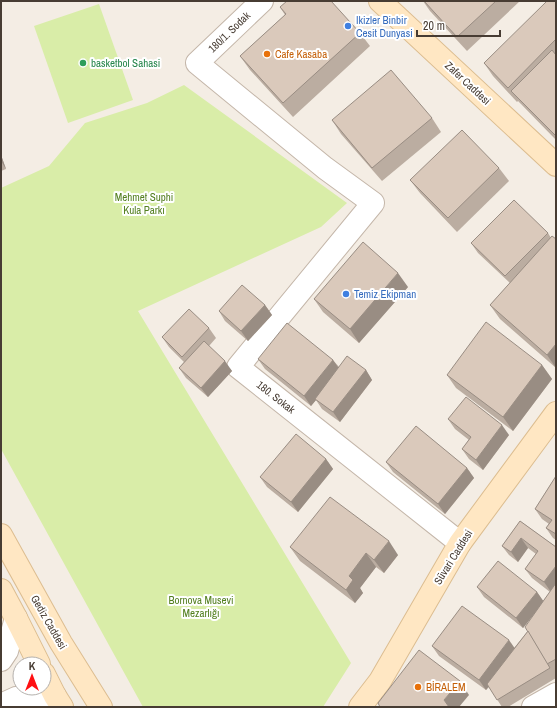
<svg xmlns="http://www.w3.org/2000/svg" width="557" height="708" viewBox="0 0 557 708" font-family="'Archivo Narrow',sans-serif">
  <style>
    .green { fill: #d9eda8 }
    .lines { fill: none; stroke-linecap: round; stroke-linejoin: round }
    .street-casing { stroke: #c4b6a9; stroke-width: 24 }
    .secondary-casing { stroke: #dcbd90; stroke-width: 24 }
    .street { stroke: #fff; stroke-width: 22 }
    .secondary { stroke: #ffe7c3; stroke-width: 22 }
    .wall { fill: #bbada1 }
    .shaded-wall { fill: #998d83 }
    .building { fill: #dac9bb; stroke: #998d83 }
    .shop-dot { fill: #3f7fe0; stroke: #fff; stroke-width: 1.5 }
    .food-dot { fill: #e8710a; stroke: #fff; stroke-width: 1.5 }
    .leisure-dot { fill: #2e9e5b; stroke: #fff; stroke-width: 1.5 }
    .labels { text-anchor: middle; stroke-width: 4; stroke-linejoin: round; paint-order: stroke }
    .shop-label { font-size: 11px; fill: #366cbe; stroke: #fff; text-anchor: start }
    .street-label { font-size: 11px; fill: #473c33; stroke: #fff }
    .food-label { font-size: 11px; fill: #c56008; stroke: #fff; text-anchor: start }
    .leisure-label { font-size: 11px; fill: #27864d; stroke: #fff; text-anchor: start }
    .park-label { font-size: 11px; fill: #537f20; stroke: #fff }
  </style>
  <rect width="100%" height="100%" fill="#f4ede4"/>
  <g class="green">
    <path d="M99 4 133 100 68 123 34 26Z"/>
    <path d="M184 85 347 203 321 227 138 311 351 663 323 707H143L1 449V188L49 166 85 123 147 103Z"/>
  </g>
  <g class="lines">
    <g class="street-casing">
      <g id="street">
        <path d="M262 1 197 63 325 168 373 203 238 367 460 543"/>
        <path d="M1 660 7 651 16 618"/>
        <path d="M1 705 16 698 55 696"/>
        <path d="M533 707 556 694"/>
      </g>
    </g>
    <g class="secondary-casing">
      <g id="secondary">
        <path d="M380 1 556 165"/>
        <path d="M1 535 61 643 101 707"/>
        <path d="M1 590 16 618 39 664"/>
        <path d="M44 674 55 696 62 707"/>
        <path d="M360 707 380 681 460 543 556 413"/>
      </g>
    </g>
    <use href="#street" class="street"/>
    <use href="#secondary" class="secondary"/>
  </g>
  <g class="wall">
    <path d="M423 1H520L467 51 430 11Z"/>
    <path d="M556 1V140L521 104 518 101 517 102 493 76 484 63Z"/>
    <path d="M280 7 360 33 370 46 293 117 250 70 240 56 285 15Z"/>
    <path d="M432 118 441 132 382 181 341 134 332 120Z"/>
    <path d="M1 155 6 169 1 171Z"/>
    <path d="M499 168 509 181 457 232 420 193 410 180Z"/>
    <path d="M548 233 551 238 556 239V368L500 319 490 305 510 283 478 253 471 243Z"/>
    <path d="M408 287 359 343 323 312 314 299Z"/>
    <path d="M265 305 272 315 248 341 225 321 219 311Z"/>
    <path d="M209 328 216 338 209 346 232 371 208 397 186 378 179 368 184 362 169 347 162 337Z"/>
    <path d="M258 359 333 360 339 367 366 370 372 380 340 422 322 409 316 400 311 406 265 369Z"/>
    <path d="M542 365 552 379 513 431 456 388 447 375Z"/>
    <path d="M448 419 509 435 483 470 469 459 462 449 469 440 455 429Z"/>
    <path d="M326 459 333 469 298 512 267 487 260 477Z"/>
    <path d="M386 462 467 468 474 478 445 514 393 472Z"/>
    <path d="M556 476V540L553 538 546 528 549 524 542 519 535 509Z"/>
    <path d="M520 521 556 547V678L508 707H502L489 687 486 690 439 656 432 646 514 648 528 631 533 615 523 628 484 597 477 587 537 592 543 601 550 592 532 578 525 569 536 554 528 548 518 562 509 555 502 546Z"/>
    <path d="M290 547 398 555 384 573 376 567 360 588 363 593 355 603 300 561Z"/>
  </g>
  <g class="shaded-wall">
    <path d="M1 155 6 169 1 161Z"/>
    <path d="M398 273 408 287 359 343 350 329Z"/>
    <path d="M265 305 272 315 248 341 241 331Z"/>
    <path d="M556 344V368L547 355Z"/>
    <path d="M333 360 340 370 315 399 316 400 311 406 304 396Z"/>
    <path d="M225 361 232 371 208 397 201 388Z"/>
    <path d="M542 365 552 379 513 431 503 417Z"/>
    <path d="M366 370 372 380 340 422 333 412Z"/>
    <path d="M502 425 509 435 483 470 476 460Z"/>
    <path d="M326 459 333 469 298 512 291 502Z"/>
    <path d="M467 468 474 478 445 514 438 504Z"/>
    <path d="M521 538 528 548 518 562 511 552Z"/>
    <path d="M389 541 398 555 384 573 374 560Z"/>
    <path d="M366 553 376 567 360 588 363 593 355 603 346 590 349 576Z"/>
    <path d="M556 566V585L551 592 544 582Z"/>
    <path d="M537 592 544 602 523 628 516 618Z"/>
    <path d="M509 640 516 650 486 690 479 680Z"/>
    <path d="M460 681 469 695 459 707H448L444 700Z"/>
  </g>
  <g class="building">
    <path d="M287 1H331L360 33 283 103 240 56 286 14 280 7Z"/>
    <path d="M424 1H496L457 37Z"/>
    <path d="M547 1H556V39L508 88 484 63Z"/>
    <path d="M552 50 556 55V136L511 91Z"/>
    <path d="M391 70 432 118 372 168 332 120Z"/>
    <path d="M462 130 499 168 448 218 410 180Z"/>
    <path d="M514 200 548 233 505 276 471 243Z"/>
    <path d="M552 236 556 239V344L547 355 490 305Z"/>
    <path d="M363 242 398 273 350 329 314 299Z"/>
    <path d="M242 285 265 305 241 331 219 311Z"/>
    <path d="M189 309 209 328 182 357 162 337Z"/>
    <path d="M486 322 542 365 503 417 447 375Z"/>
    <path d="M287 323 333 360 304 396 258 359Z"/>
    <path d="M204 341 225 361 201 388 179 368Z"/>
    <path d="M347 356 366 370 333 412 315 399Z"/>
    <path d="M466 397 502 425 476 460 462 449 471 437 448 419Z"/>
    <path d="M416 426 467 468 438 504 386 462Z"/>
    <path d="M296 434 326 459 291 502 260 477Z"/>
    <path d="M556 476V534L546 528 552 520 535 509Z"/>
    <path d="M330 497 389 541 374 560 366 553 349 576 353 580 346 590 290 547Z"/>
    <path d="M520 521 556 547V566L544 582 525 569 538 551 521 538 511 552 502 546Z"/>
    <path d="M498 561 537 592 516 618 477 587Z"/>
    <path d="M556 583V659L547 664 525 627Z"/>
    <path d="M462 606 509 640 479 680 432 646Z"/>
    <path d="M528 631 550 668 497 700 487 684Z"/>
    <path d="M419 650 460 681 444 700 449 707H380L378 703Z"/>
  </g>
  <g class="shop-dot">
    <circle cx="348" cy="26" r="4"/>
    <circle cx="346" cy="294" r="4"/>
  </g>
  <g class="food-dot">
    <circle cx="267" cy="54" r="4"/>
    <circle cx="418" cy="687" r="4"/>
  </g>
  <circle class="leisure-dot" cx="83" cy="63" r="4"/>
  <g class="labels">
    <g class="shop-label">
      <text x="356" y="24">Ikizler Binbir<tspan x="356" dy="13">Cesit Dunyasi</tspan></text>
      <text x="354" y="298">Temiz Ekipman</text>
    </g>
    <g class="street-label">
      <text transform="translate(229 32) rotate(-44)" y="4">180/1. Sodak</text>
      <text transform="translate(468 83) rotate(43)" y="4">Zafer Caddesi</text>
      <text transform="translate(276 397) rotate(38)" y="4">180. Sokak</text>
      <text transform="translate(453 557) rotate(-58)" y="4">Süvari Caddesi</text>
      <text transform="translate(49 622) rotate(60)" y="4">Gediz Caddesi</text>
    </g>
    <g class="food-label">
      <text x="275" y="58">Cafe Kasaba</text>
      <text x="426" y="691">BİRALEM</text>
    </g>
    <g class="leisure-label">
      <text x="91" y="67">basketbol Sahasi</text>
    </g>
    <g class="park-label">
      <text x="144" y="201">Mehmet Suphi<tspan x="144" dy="13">Kula Parkı</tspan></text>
      <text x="201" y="604">Bornova Musevi<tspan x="201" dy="13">Mezarlığı</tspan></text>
    </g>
  </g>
  <rect width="557" height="708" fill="none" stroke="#473c33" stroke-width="4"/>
  <g transform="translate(32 676)"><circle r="19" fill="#ffffff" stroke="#b5b1ad"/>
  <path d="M0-3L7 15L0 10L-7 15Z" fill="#ff1012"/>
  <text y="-6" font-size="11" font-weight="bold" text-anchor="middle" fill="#473c33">K</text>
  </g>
  <path d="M417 30v6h83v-6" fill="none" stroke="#473c33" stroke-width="2"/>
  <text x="423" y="30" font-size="12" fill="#473c33" stroke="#ffffff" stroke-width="3" paint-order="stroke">20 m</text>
</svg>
